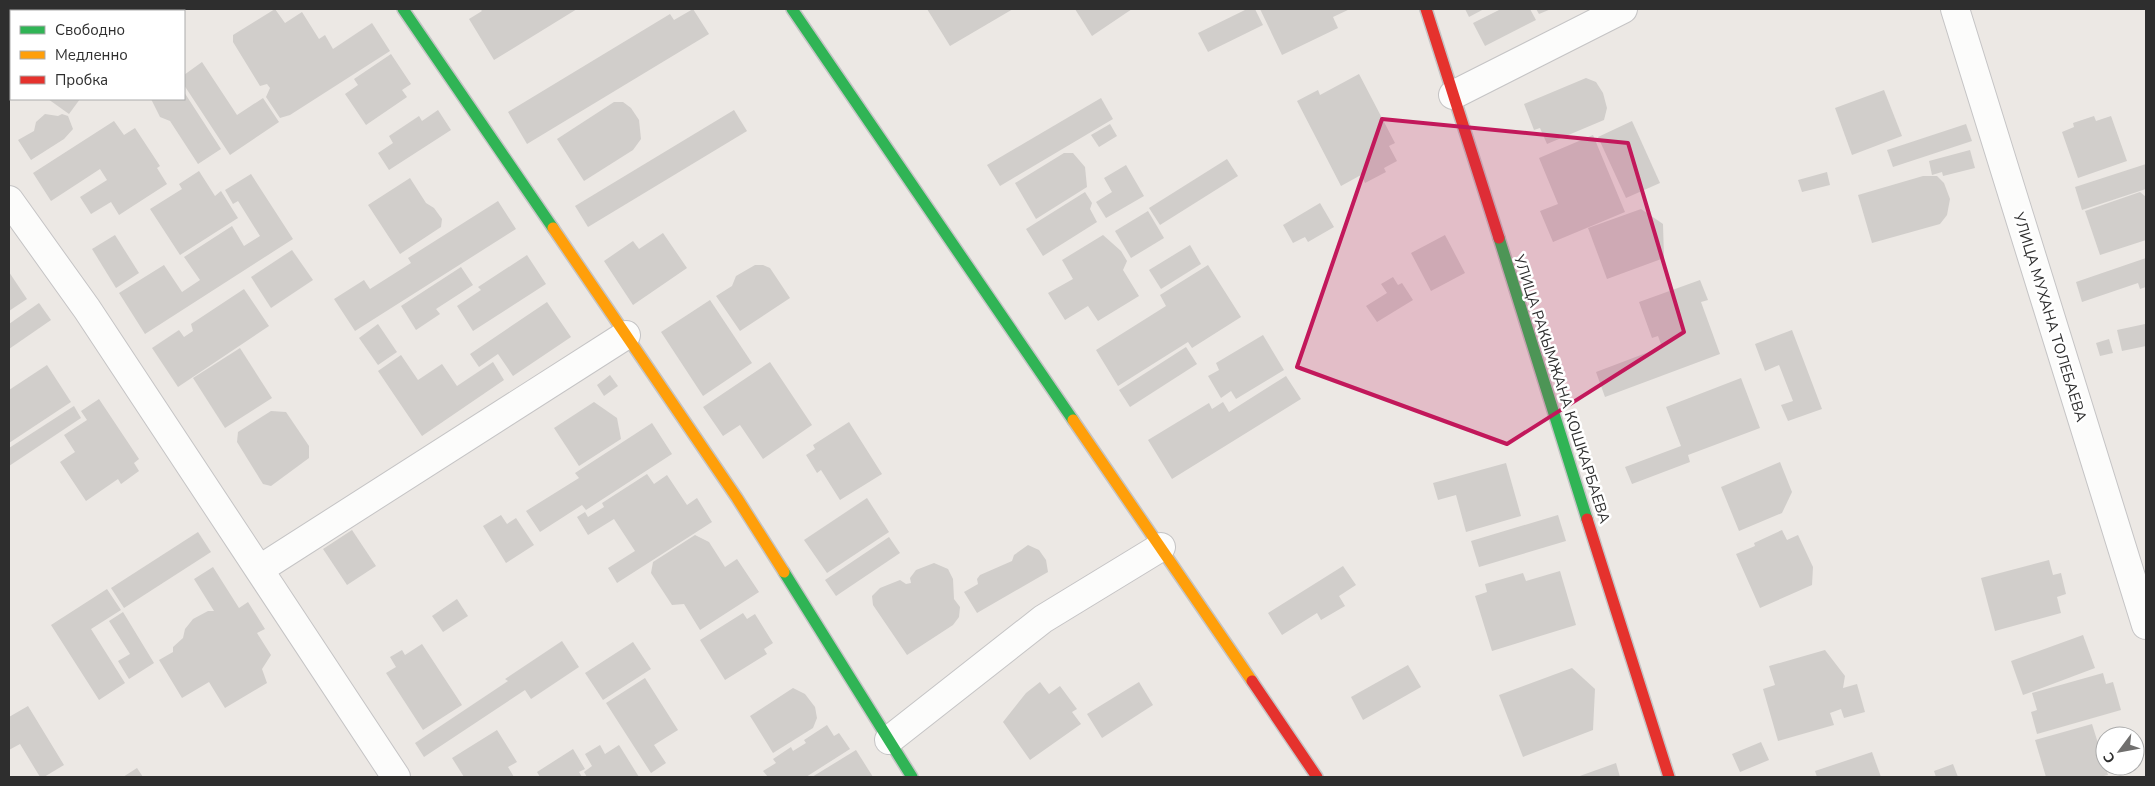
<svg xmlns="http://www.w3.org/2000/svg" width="2155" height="786" viewBox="0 0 2155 786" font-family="'Nunito Sans',sans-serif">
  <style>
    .building { fill: #d1cecb }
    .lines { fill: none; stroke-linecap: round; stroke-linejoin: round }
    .street-casing { stroke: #c5c4c5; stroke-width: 30 }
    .fast-casing { stroke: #c5c4c5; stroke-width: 14 }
    .slow-casing { stroke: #c5c4c5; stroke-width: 14 }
    .jam-casing { stroke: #c5c4c5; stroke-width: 14 }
    .street { stroke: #fcfcfb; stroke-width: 28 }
    .fast { stroke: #30b455; stroke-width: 11 }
    .slow { stroke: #ff9f0a; stroke-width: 11 }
    .jam { stroke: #e5322d; stroke-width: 11 }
    .marked { fill: #c2185b; fill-opacity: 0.2; stroke: #c2185b; stroke-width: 4; stroke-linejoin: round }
    .labels { text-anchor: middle; stroke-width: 5; stroke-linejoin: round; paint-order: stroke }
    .street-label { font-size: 15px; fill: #2e2e2e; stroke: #fff }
  </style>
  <rect width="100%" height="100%" fill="#ece8e4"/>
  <g class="building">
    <path d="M275 9 285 23 302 12 319 39 325 35 333 49 372 23 390 51 290 115 280 118 266 97 270 88 267 84 260 86 233 42V35Z"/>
    <path d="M480 9H577L494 60 469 19 482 11Z"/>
    <path d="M693 9 709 34 527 144 508 112 670 14 674 20Z"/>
    <path d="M927 9H1013L950 46Z"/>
    <path d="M1075 9H1132L1092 36Z"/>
    <path d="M1247 9H1255L1263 25 1208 52 1198 33Z"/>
    <path d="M1260 9H1350L1333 17 1338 28 1282 55Z"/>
    <path d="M1465 9H1484L1469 17Z"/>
    <path d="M1501 9H1530L1536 20 1485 46 1473 23Z"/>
    <path d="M1536 9H1551L1539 14Z"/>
    <path d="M391 54 411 84 402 90 407 97 366 125 345 94 358 85 354 79Z"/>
    <path d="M202 62 237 115 263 98 279 122 230 155 184 85V75Z"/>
    <path d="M1359 74 1395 143 1389 146 1397 161 1384 168 1386 172 1365 183 1361 175 1341 186 1297 101 1318 90 1320 95Z"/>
    <path d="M1586 78 1596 82 1603 93 1607 108 1604 120 1547 144 1540 128 1534 130 1524 104Z"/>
    <path d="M1884 90 1902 136 1852 155 1835 108Z"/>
    <path d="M184 92 221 149 198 164 170 121 160 117 151 99H184Z"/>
    <path d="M1101 98 1113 119 1000 186 987 165Z"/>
    <path d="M48 99H80L69 114Z"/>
    <path d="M614 102H623L631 108 639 120 641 139 633 150 584 181 557 139Z"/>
    <path d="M438 110 451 130 389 170 378 153 393 143 389 136 419 116 422 121Z"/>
    <path d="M734 110 747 131 588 227 575 206Z"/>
    <path d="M45 114 58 116 62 114 68 116 73 129 64 139 31 160 18 140 34 131 36 122Z"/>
    <path d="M2094 116 2096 121 2111 116 2127 161 2078 178 2062 132 2074 127 2073 123Z"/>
    <path d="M114 121 124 135 135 128 160 166 157 168 167 184 119 215 111 202 91 214 80 197 107 180 100 169 51 201 33 173Z"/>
    <path d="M1632 121 1660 183 1626 198 1598 137Z"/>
    <path d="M1110 124 1117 136 1099 147 1091 135Z"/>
    <path d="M1966 124 1972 141 1893 167 1887 150Z"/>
    <path d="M1593 135 1625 212 1553 242 1540 211 1558 204 1539 158Z"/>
    <path d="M1970 150 1975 168 1943 176 1942 172 1932 175 1929 161Z"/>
    <path d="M1064 153H1073L1085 167 1087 187 1036 219 1015 183Z"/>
    <path d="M1227 159 1238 176 1160 225 1149 208Z"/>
    <path d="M2146 164V189L2082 210 2075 187Z"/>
    <path d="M1126 165 1144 196 1106 218 1096 202 1112 192 1104 178Z"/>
    <path d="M199 171 215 196 221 191 238 218 180 255 150 209 182 189 179 184Z"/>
    <path d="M1827 172 1830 185 1802 192 1798 180Z"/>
    <path d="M251 174 293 239 145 334 119 293 164 265 182 292 200 280 184 257 232 226 244 246 260 236 238 201 233 204 225 190Z"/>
    <path d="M1923 176H1937L1944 183 1950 199 1947 215 1940 224 1872 243 1858 195Z"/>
    <path d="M410 178 426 203 434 208 442 219 441 227 400 254 368 205Z"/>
    <path d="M1085 192 1092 203 1090 209 1097 222 1043 256 1026 229Z"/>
    <path d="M2140 192 2146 197V240L2100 255 2085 211Z"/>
    <path d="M498 201 516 229 355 331 334 299 364 280 370 289 411 263 408 258Z"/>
    <path d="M1320 203 1334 227 1308 242 1305 237 1293 243 1283 225Z"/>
    <path d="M1641 209 1663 224 1664 258 1607 279 1588 228Z"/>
    <path d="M1148 211 1164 238 1131 258 1115 231Z"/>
    <path d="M663 233 687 268 633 305 604 261 633 241 639 249Z"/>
    <path d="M115 235 139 273 116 288 92 249Z"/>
    <path d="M1103 235 1121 251 1127 261 1123 270 1139 296 1098 321 1088 306 1065 320 1048 293 1073 279 1062 260Z"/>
    <path d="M1445 235 1465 273 1431 291 1411 253Z"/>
    <path d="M1190 245 1201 264 1161 289 1149 270Z"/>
    <path d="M292 250 313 280 271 308 251 277Z"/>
    <path d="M527 255 546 284 473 331 457 306 481 290 478 287Z"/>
    <path d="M2146 258V287L2140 289 2138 283 2082 302 2076 282Z"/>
    <path d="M755 265H763L770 268 790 298 740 331 716 296 732 286 736 276Z"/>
    <path d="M1208 265 1241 317 1192 348 1188 342 1118 386 1096 350 1166 306 1160 295Z"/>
    <path d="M461 267 473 285 436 309 440 314 416 330 401 306Z"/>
    <path d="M9 272 27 299 9 311Z"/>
    <path d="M1393 277 1398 285 1402 283 1413 300 1377 322 1366 306 1387 293 1381 284Z"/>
    <path d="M1700 280 1708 300 1701 302 1720 354 1605 397 1596 372 1662 347 1658 336 1652 338 1639 302Z"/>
    <path d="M244 289 269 326 178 387 152 348 179 330 184 337 193 331 191 324Z"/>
    <path d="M710 300 752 363 703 396 661 332Z"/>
    <path d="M547 302 571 337 513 376 498 354 479 367 470 354Z"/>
    <path d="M39 303 51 320 9 349V324Z"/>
    <path d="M378 324 397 352 378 365 359 338Z"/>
    <path d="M2145 324 2146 346 2122 351 2117 330Z"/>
    <path d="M1792 330 1822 409 1788 421 1781 405 1793 401 1779 365 1765 371 1755 344Z"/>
    <path d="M1263 335 1284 370 1236 399 1231 391 1221 398 1208 376 1219 370 1216 363Z"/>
    <path d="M2109 339 2113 353 2100 356 2096 343Z"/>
    <path d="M1186 347 1197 364 1130 407 1119 390Z"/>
    <path d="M240 348 272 398 225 428 193 378Z"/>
    <path d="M401 355 418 380 442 364 457 386 493 362 504 380 422 436 378 371Z"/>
    <path d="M770 362 812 425 763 459 740 425 723 436 703 407Z"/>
    <path d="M47 365 71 402 9 443V390Z"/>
    <path d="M610 375 618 386 604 396 597 385Z"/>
    <path d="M1286 376 1301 399 1172 479 1148 440 1209 403 1212 409 1223 402 1229 412Z"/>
    <path d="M1741 378 1760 428 1688 455 1690 462 1632 484 1625 467 1681 446 1666 407Z"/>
    <path d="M99 399 139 459 134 463 139 471 121 484 118 479 86 501 60 462 75 452 64 435 87 420 81 411Z"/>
    <path d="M594 402 617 418 621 439 579 466 554 428Z"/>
    <path d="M74 406 81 418 9 466V448Z"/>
    <path d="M271 411 286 412 309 446V458L271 486 263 484 237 442 238 432Z"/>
    <path d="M849 422 882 474 840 500 821 470 817 473 806 455 815 449 813 445Z"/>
    <path d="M652 423 672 454 586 510 582 505 540 532 526 511 579 478 575 473Z"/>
    <path d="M1780 462 1792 492 1782 513 1739 531 1721 487Z"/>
    <path d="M1506 463 1521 516 1466 532 1456 495 1438 500 1433 483Z"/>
    <path d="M647 474 654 484 667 475 687 505 697 498 712 522 617 583 608 568 635 551 614 519 588 535 577 517 585 512 588 517 604 507 602 503Z"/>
    <path d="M867 498 889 532 827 573 804 540Z"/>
    <path d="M501 515 507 524 516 518 534 545 506 563 483 526Z"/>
    <path d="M1558 515 1566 541 1479 567 1471 541Z"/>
    <path d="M352 530 376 566 347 585 323 549Z"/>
    <path d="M1782 530 1787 540 1798 535 1813 567 1812 585 1760 608 1736 554 1755 546 1754 543Z"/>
    <path d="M198 532 211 552 124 608 111 588Z"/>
    <path d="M695 535 709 542 725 567 737 559 759 592 700 630 684 604 672 605 651 573 653 562Z"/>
    <path d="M889 537 900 553 836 596 825 580Z"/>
    <path d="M1028 545 1039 550 1046 560 1048 572 977 613 964 592 978 584 977 579 980 575 1012 561 1014 555Z"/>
    <path d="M2049 560 2053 575 2061 573 2066 594 2057 597 2061 613 1995 631 1981 578Z"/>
    <path d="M934 563 948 569 953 579 954 599 960 607 959 617 953 625 907 655 873 605 872 596 880 588 900 580 906 584 911 583 910 578 916 570Z"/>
    <path d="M1343 566 1356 585 1339 596 1345 606 1321 620 1317 613 1282 635 1268 613Z"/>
    <path d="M213 567 239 608 248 602 265 629 257 633 271 655 262 669 267 683 225 708 209 682 182 698 159 660 173 652V647L183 638 185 629 193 619 208 611H214L194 579Z"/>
    <path d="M1560 571 1576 625 1492 651 1475 596 1487 592 1485 584 1523 573 1526 581Z"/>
    <path d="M107 589 121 610 91 629 125 683 99 700 51 625Z"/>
    <path d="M457 599 468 616 443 632 432 616Z"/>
    <path d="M123 612 154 663 129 679 118 661 130 654 109 621Z"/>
    <path d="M743 613 747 619 755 614 773 643 764 649 767 654 725 680 700 640Z"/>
    <path d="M2083 635 2095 668 2023 695 2011 661Z"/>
    <path d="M562 641 579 667 531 699 525 690 424 757 415 743 508 681 505 679Z"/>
    <path d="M633 642 651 669 603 700 585 673Z"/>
    <path d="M422 644 462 705 423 730 386 673 396 667 390 657 402 650 405 655Z"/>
    <path d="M1825 650 1845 676 1843 688 1857 684 1865 712 1844 718 1841 709 1830 713 1834 725 1778 741 1763 689 1775 685 1769 666Z"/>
    <path d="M1408 665 1421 687 1363 720 1351 697Z"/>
    <path d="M1572 668 1595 689 1593 730 1523 757 1499 695Z"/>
    <path d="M2103 673 2106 684 2113 682 2121 710 2037 734 2031 712 2037 710 2032 693Z"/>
    <path d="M645 678 678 730 654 745 666 763 651 773 606 703Z"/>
    <path d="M1040 682 1049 694 1060 686 1077 709 1072 712 1081 724 1030 760 1003 722 1026 693Z"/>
    <path d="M1139 682 1153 705 1102 738 1087 714Z"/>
    <path d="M793 688 805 694 815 707 817 718 813 728 773 753 750 716Z"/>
    <path d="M28 706 64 765 44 777H40L20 744 9 750V717Z"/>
    <path d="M2092 724 2108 775 2099 777H2046L2035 740Z"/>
    <path d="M827 725 834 736 839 733 850 749 806 777H768L763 771 776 763 773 759 791 747 793 751 806 743 804 740Z"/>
    <path d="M497 730 517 762 508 767 514 777H464L452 758Z"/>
    <path d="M1761 742 1769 760 1740 772 1732 754Z"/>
    <path d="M600 745 605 754 619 745 639 777H587L584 772 592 766 585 754Z"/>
    <path d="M573 749 585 769 579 772 582 777H540L537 772Z"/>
    <path d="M856 750 873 777H812Z"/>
    <path d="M1872 752 1881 777H1817L1815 771Z"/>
    <path d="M1616 763 1620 777H1577Z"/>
    <path d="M1953 764 1958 777H1936L1934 771Z"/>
    <path d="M137 768 143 777H123Z"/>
  </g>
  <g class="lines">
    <g class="street-casing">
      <g id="street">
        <path d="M1955 9 2146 625"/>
        <path d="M26 11 29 9"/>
        <path d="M1453 95 1623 9"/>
        <path d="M9 200 87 309 396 777"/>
        <path d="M260 569 626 335"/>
        <path d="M889 740 1043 619 1161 547"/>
      </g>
    </g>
    <g class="fast-casing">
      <g id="fast">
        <path d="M403 9 553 228"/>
        <path d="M792 9 1073 420"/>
        <path d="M1499 238 1587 519"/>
        <path d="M784 572 912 777"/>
      </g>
    </g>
    <g class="slow-casing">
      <g id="slow">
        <path d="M553 228 737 498 784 572"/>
        <path d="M1073 420 1252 681"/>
      </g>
    </g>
    <g class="jam-casing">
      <g id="jam">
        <path d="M1426 9 1499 238"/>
        <path d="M1587 519 1669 777"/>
        <path d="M1252 681 1317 777"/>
      </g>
    </g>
    <use href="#street" class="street"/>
    <use href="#fast" class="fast"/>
    <use href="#slow" class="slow"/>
    <use href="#jam" class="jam"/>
  </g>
  <path class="marked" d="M1382 119 1628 143 1684 332 1507 444 1297 367Z"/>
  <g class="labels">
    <g class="street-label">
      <text transform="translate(2050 317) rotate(73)" y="5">УЛИЦА МУХАНА ТОЛЕБАЕВА</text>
      <text transform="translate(1562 389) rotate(72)" y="5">УЛИЦА РАКЫМЖАНА КОШКАРБАЕВА</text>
    </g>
  </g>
  <rect width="2155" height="786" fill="none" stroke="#2e2e2e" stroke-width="20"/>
  <rect x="10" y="10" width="175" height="90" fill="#ffffff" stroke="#ababab"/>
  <rect x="20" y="26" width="25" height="8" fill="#30b455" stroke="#ababab"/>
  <text x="55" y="35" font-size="15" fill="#2e2e2e">Свободно</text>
  <rect x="20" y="51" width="25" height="8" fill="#ff9f0a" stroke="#ababab"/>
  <text x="55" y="60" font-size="15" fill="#2e2e2e">Медленно</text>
  <rect x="20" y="76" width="25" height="8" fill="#e5322d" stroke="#ababab"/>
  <text x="55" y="85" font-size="15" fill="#2e2e2e">Пробка</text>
  <g transform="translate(2120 751) rotate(238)"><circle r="24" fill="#ffffff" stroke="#ababab"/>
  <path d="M0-4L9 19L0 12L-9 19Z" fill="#706f6e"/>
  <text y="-8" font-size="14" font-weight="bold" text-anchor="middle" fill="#2e2e2e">С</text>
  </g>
</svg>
